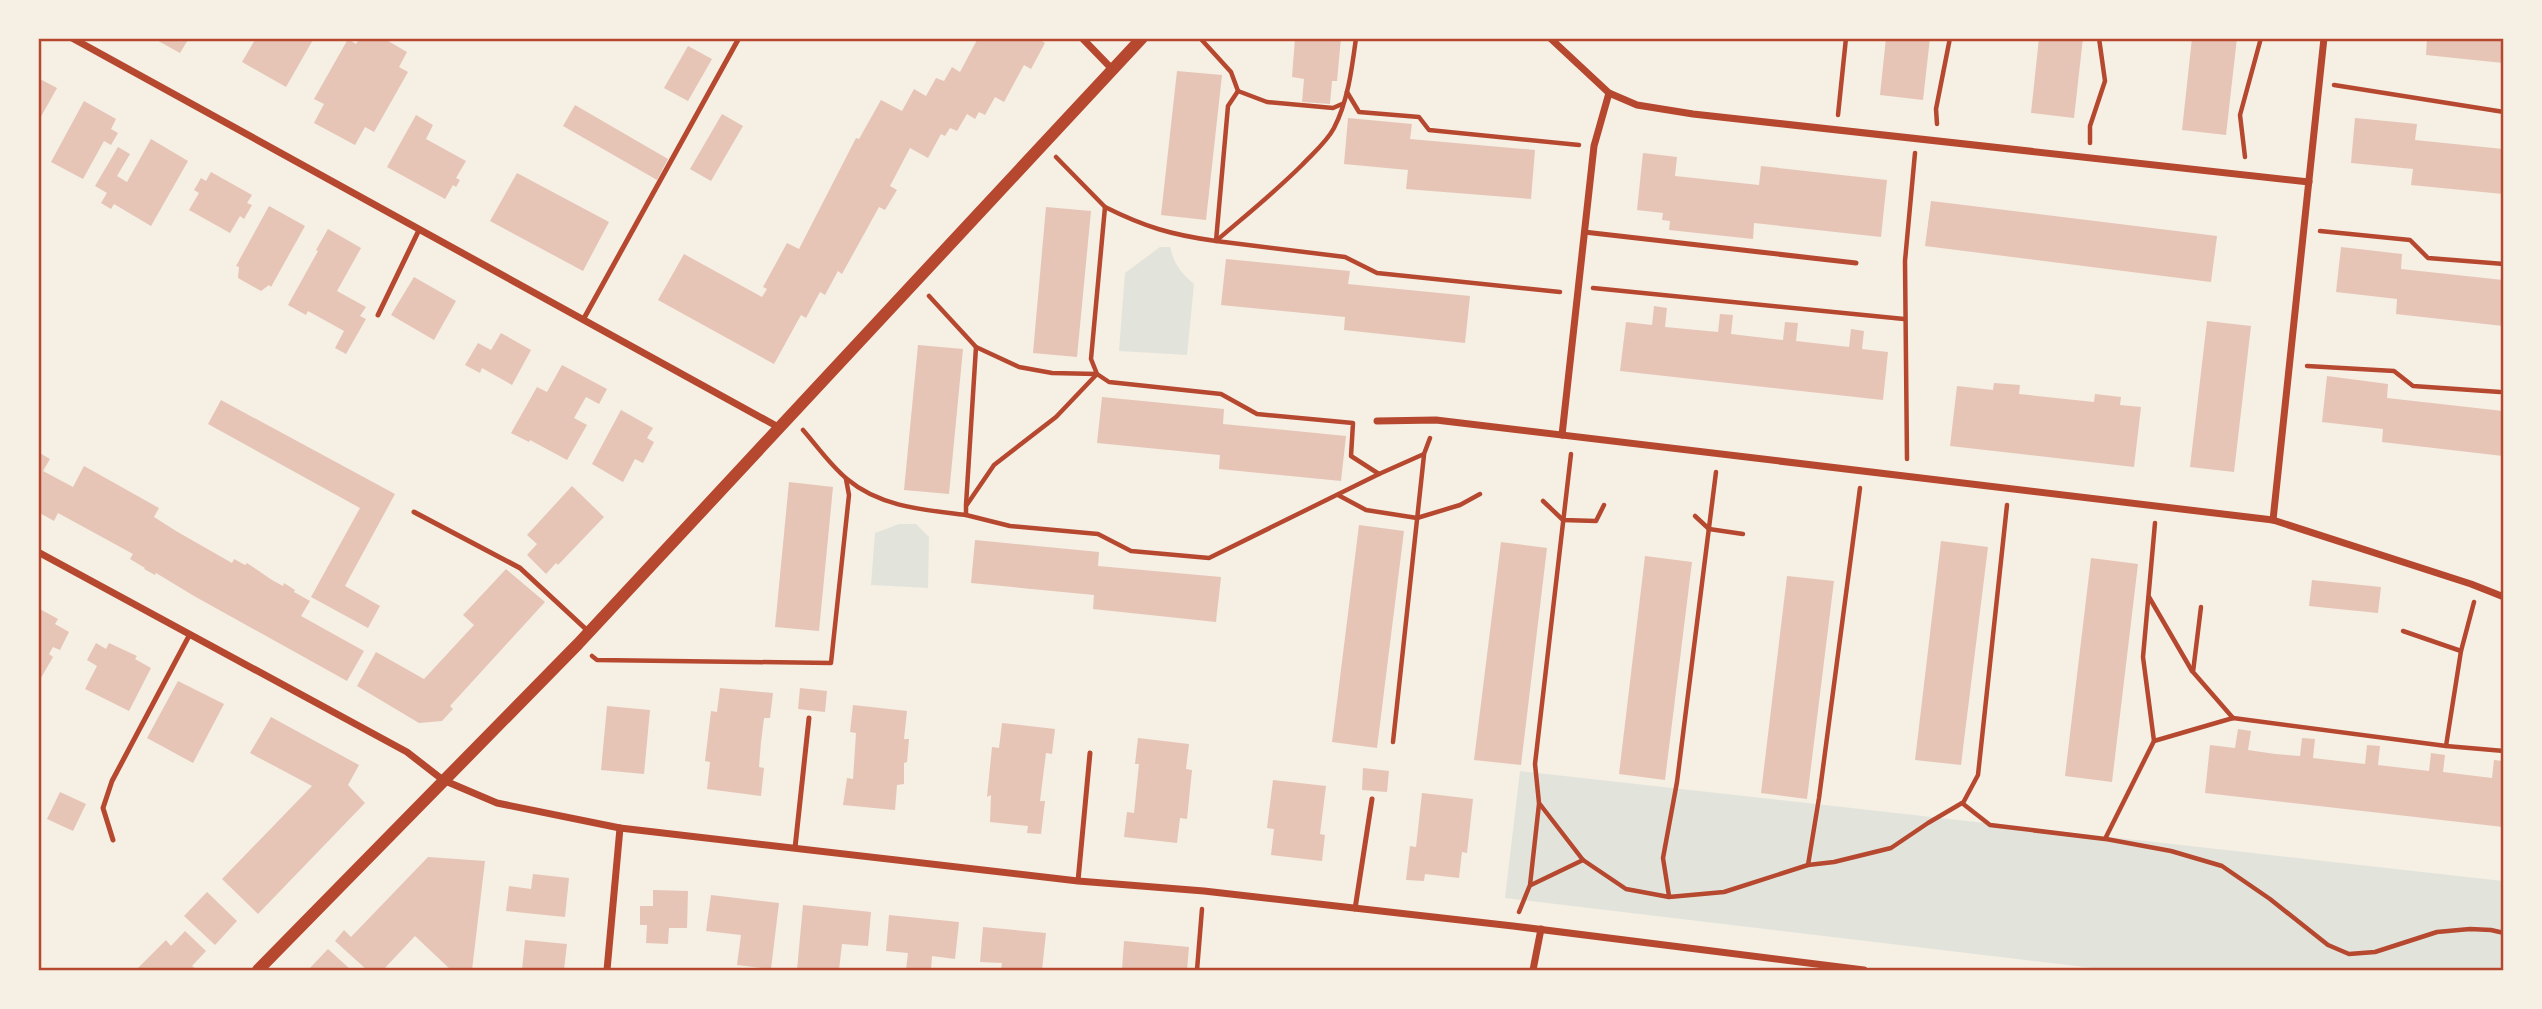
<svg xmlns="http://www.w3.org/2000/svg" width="2542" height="1009" viewBox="0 0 2542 1009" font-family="Inter,sans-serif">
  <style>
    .green { fill: #e2e4dc }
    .building { fill: #e6c5b7 }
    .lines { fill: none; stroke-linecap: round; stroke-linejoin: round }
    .path { stroke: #b5482f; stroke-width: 4.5 }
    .service { stroke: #b5482f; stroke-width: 5 }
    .minor { stroke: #b5482f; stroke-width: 7 }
    .tertiary { stroke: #b5482f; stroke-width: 12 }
    .neatline { fill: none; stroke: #b5482f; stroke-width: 2.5 }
  </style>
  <rect width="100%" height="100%" fill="#f6efe4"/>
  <g class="green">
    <path d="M1160 247H1170C1174 264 1181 273 1194 284L1187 355 1119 351 1125 273Z"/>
    <path d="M899 524H916L929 537 928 588 871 585 875 533Z"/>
    <path d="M1520 771 2503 881V970H2109L1505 898Z"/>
  </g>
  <g class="building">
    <path d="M153 38H189L180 53Z"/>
    <path d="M256 38H314L286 87 242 62Z"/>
    <path d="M360 38H383L407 52 399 67 408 72 374 132 365 127 355 145 314 123 324 104 314 99 348 39 356 44Z"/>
    <path d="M974 38H1037L1045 43 1031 69 1024 65 1004 102 995 97 985 115 979 112 975 119 967 114 957 131 950 128 945 136 941 134 928 158 910 148 890 186 897 190 885 210 879 207 842 274 838 271 825 295 820 292 806 318 801 315 774 364 658 300 684 254 762 297 767 289 763 287 787 243 799 249 856 138 859 139 881 100 902 111 914 89 926 96 936 78 944 81 952 67 960 72 977 40Z"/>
    <path d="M1295 38H1341L1337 81H1332L1330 104 1302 102 1304 79 1292 77Z"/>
    <path d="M1886 38H1930L1923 100 1880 95Z"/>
    <path d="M2039 38H2083L2074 118 2031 113Z"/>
    <path d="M2192 38H2237L2226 135 2182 130Z"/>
    <path d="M2427 38H2503V63L2426 55Z"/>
    <path d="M688 46 712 59 688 101 664 88Z"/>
    <path d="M1177 71 1222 75 1206 220 1161 215Z"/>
    <path d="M38 78 57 88 38 122Z"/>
    <path d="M84 101 116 119 111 129 118 133 111 145 104 141 83 179 51 162Z"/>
    <path d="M575 105 668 159 657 180 563 126Z"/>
    <path d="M722 114 743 126 711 181 690 169Z"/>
    <path d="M416 115 433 125 426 139 466 161 456 178 460 180 456 187 453 185 445 199 387 167Z"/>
    <path d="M1348 118 1412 124 1410 139 1535 150 1531 199 1406 189 1408 170 1344 164Z"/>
    <path d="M2355 118 2417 124 2415 140 2503 149V194L2411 185 2413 169 2351 163Z"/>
    <path d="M151 139 188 161 151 226 114 204 111 209 101 203 107 193 95 186 118 147 130 154 117 176 127 182Z"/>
    <path d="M1643 153 1677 157 1675 176 1759 185 1761 166 1887 180 1881 237 1754 223 1753 239 1669 230 1670 221 1662 220 1663 213 1637 210Z"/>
    <path d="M211 172 252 195 247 203 252 205 244 219 240 216 230 233 189 210 199 193 194 190 201 178 206 181Z"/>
    <path d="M517 173 609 222 583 271 490 221Z"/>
    <path d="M1931 201 2217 236 2211 282 1925 246Z"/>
    <path d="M269 206 305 226 271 287 269 285 261 291 238 278 239 267 236 266Z"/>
    <path d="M1046 207 1091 211 1077 357 1033 353Z"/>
    <path d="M328 229 361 248 337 291 366 307 360 316 366 319 346 354 335 348 344 331 308 311 306 315 288 305 318 251 316 250Z"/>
    <path d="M2341 247 2402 254 2401 269 2503 280V326L2396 314 2397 299 2336 292Z"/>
    <path d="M1226 259 1350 271 1348 284 1470 296 1465 343 1344 330 1345 317 1221 305Z"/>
    <path d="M414 277 456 301 434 340 391 315Z"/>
    <path d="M1654 306 1667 308 1665 327 1718 332 1720 314 1733 315 1731 334 1783 340 1785 322 1798 323 1796 341 1849 347 1851 329 1864 331 1862 349 1888 352 1883 400 1620 371 1626 322 1652 325Z"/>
    <path d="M2207 321 2251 326 2234 472 2190 467Z"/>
    <path d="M501 333 531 350 512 385 482 368 480 373 465 365 478 343 491 350Z"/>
    <path d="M918 345 963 349 949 494 904 490Z"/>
    <path d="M562 365 607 389 599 404 586 397 574 418 587 425 567 460 530 440 529 442 511 433 537 387 547 392Z"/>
    <path d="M2327 376 2388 384 2387 398 2503 411V456L2382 442 2383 429 2322 422Z"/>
    <path d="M1994 383 2020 385 2019 394 2094 402 2095 394 2121 397 2120 405 2141 407 2134 467 1950 446 1957 386 1993 390Z"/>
    <path d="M1102 397 1224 409 1223 424 1346 436 1341 481 1219 469 1220 455 1097 443Z"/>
    <path d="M221 400 395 494 345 586 380 606 368 628 311 597 360 508 208 424Z"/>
    <path d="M621 410 653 428 647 438 654 442 643 463 635 459 623 482 592 464Z"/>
    <path d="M38 452 50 459 43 471 73 487 84 466 159 508 154 517 176 531 232 563 234 559 245 565 247 563 272 580 283 586 284 583 295 590 294 592 310 601 301 616 364 651 347 681 194 596 156 573 155 575 144 569 145 568 130 559 133 554 58 513 54 521 38 512Z"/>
    <path d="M789 482 833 487 819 631 775 627Z"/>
    <path d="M572 486 604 517 558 565 556 563 546 574 527 555 537 544 527 535Z"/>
    <path d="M1359 525 1404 531 1377 748 1332 742Z"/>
    <path d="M975 540 1099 552 1098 566 1221 577 1216 622 1093 609 1094 595 971 583Z"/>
    <path d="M1941 541 1988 547 1961 765 1915 760Z"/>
    <path d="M1501 542 1547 548 1521 765 1474 760Z"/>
    <path d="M1645 556 1692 562 1665 780 1619 774Z"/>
    <path d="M2091 558 2138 564 2112 782 2065 776Z"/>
    <path d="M506 569 545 602 450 706 453 709 442 721 419 723 357 686 376 652 424 679 474 625 463 615Z"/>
    <path d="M1787 576 1834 581 1807 799 1761 793Z"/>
    <path d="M2312 580 2381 587 2378 613 2309 606Z"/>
    <path d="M38 608 58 619 55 624 69 632 60 650 53 647 49 654 53 657 38 683Z"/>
    <path d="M96 643 106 649 109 643 137 656 135 659 151 668 129 711 85 689 97 666 87 660Z"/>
    <path d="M178 681 224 704 193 763 147 738Z"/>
    <path d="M720 688 773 693 770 718H764L761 742 759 767 764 768 761 796 707 789 710 762 705 761 711 711 717 712Z"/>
    <path d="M800 688 827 691 825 712 798 709Z"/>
    <path d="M853 705 907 711 904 739H909L907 762 904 763V784L897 785 895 810 843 805 847 778 853 779 856 733 850 732Z"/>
    <path d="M607 706 650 710 644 774 601 770Z"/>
    <path d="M271 717 359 765 348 785 365 803 258 914 222 879 312 786 250 753Z"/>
    <path d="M1002 723 1055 729 1052 754 1046 753 1040 801H1045L1041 834 1027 833 1028 826 990 822 991 795 987 797 992 747 999 748Z"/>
    <path d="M2238 729 2251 731 2248 750 2275 754 2300 756 2302 738 2315 739 2313 758 2365 764 2367 745 2380 746 2378 765 2429 771 2431 753 2445 755 2443 772 2492 778 2494 760 2503 761V827L2205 793 2210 745 2235 748Z"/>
    <path d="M1138 738 1189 744 1186 769 1192 770 1187 819 1180 818 1177 843 1124 837 1127 812 1134 813 1139 764H1135Z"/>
    <path d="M1363 768 1389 771 1387 792 1362 790Z"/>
    <path d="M1273 780 1326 786 1320 834 1325 835 1322 861 1271 855 1274 829 1267 828Z"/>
    <path d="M60 792 86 804 73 831 47 819Z"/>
    <path d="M1422 793 1473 799 1467 853 1462 852 1459 878 1425 874 1424 881 1406 880 1410 846 1416 847Z"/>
    <path d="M428 857 485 861 472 970H451L415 936 383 970H367L335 941 344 930 351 937Z"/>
    <path d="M533 874 569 878 565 917 506 911 509 886 531 889Z"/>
    <path d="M653 890 688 891 687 928H669L668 944 646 943 647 925H640V906H653Z"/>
    <path d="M207 892 237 921 215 945 184 916Z"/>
    <path d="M711 895 779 903 771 969 737 965 741 935 706 931Z"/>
    <path d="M803 905 871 912 868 946 842 944 839 970H797Z"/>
    <path d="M889 915 959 922 955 959 932 956 931 970H906L908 953 886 951Z"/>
    <path d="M983 927 1046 933 1042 970 1021 968 1020 970H1001L1002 963 980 962Z"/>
    <path d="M185 931 206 951 192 966 197 970H136L166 940 171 946Z"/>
    <path d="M525 940 567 944 564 970H522Z"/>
    <path d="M1124 941 1189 947 1187 970H1122Z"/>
    <path d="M328 949 351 970H308Z"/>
  </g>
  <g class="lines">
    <g class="path">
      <path d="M1200 38 1231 72 1238 91 1267 102 1333 108 1342 104"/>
      <path d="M2334 85 2504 112"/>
      <path d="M1238 91 1228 106 1216 241 1345 257 1377 273 1560 292"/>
      <path d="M1347 92 1359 112 1419 117 1429 130 1579 145"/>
      <path d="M1838 115 1846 38"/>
      <path d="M1937 124 1936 109 1950 38"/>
      <path d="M2090 143V126L2105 81 2099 38"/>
      <path d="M2245 157 2240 115 2261 38"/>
      <path d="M1105 207C1145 227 1172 235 1216 241 1245 216 1275 192 1302 165 1313 153 1326 143 1334 128 1348 101 1352 68 1356 38"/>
      <path d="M2320 231 2410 240 2428 258 2504 264"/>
      <path d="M1593 288 1904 319"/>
      <path d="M929 296 976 347 1019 367 1052 373 1097 374 1109 382 1221 394 1257 414 1353 423 1351 456 1379 474"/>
      <path d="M2307 366 2394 371 2413 386 2500 392"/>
      <path d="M803 430C817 446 830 465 847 479 880 507 925 510 966 515V506L994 465 1056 417 1097 374 1091 359 1105 207 1056 157"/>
      <path d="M1571 454 1535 764 1539 803 1583 860 1626 889 1669 897 1724 892 1808 865 1834 862 1891 848 1928 823 1962 803 1990 825 2105 839 2154 741 2143 657 2155 523"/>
      <path d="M1907 459 1905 261 1915 153"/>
      <path d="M1338 495 1366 510 1417 518 1460 505 1480 494"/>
      <path d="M1543 501 1563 520 1596 521 1604 505"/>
      <path d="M966 505 976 347"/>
      <path d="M966 515 1010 526 1098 534 1131 551 1209 558 1379 474 1424 454 1430 438"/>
      <path d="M1695 516 1709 529 1743 534"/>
      <path d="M2149 597 2192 671"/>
      <path d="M2201 607 2193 672 2233 718"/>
      <path d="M2403 631 2461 651"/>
      <path d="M592 656 597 660 831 663 849 495 846 479"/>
      <path d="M2154 741 2233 718 2446 746 2461 651 2474 602"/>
      <path d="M1393 742 1424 455"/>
      <path d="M2446 746 2504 751"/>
      <path d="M1963 803 1978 775 2007 505"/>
      <path d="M2106 839 2171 851 2222 866 2270 899 2328 945 2349 954 2375 952 2437 932 2470 929 2491 930 2504 933"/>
      <path d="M1808 865 1819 798 1860 488"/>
      <path d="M1531 885 1583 860"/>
      <path d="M1669 896 1663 858 1677 782 1716 472"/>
      <path d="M1519 912 1530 885 1539 804"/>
      <path d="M1197 970 1202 909"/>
    </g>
    <g class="service">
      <path d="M1584 232 1856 263"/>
      <path d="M378 315 419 230"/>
      <path d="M583 320 739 38"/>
      <path d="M414 512 520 568 589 632"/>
      <path d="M113 840 103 808 112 781 190 634"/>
      <path d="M795 848 809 718"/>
      <path d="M1078 881 1090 753"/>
      <path d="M1355 909 1372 799"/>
    </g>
    <g class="minor">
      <path d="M72 38 780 428"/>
      <path d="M1082 38 1113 70"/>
      <path d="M1550 38 1609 93 1637 105 1693 114 2309 182"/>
      <path d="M1377 421 1436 420 2273 520 2471 584 2504 597"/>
      <path d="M1562 435 1594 146 1609 93"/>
      <path d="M2273 520 2324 38"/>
      <path d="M38 552 407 752 443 780 497 803 620 828 1078 881 1204 891 1513 926 1864 970"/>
      <path d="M607 970 620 828"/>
      <path d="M1533 970 1541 929"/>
    </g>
    <path class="tertiary" d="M258 970 578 644 1142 38"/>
  </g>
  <rect width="2542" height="1009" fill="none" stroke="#f6efe4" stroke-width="80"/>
  <rect x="40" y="40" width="2462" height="929" class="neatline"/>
</svg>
